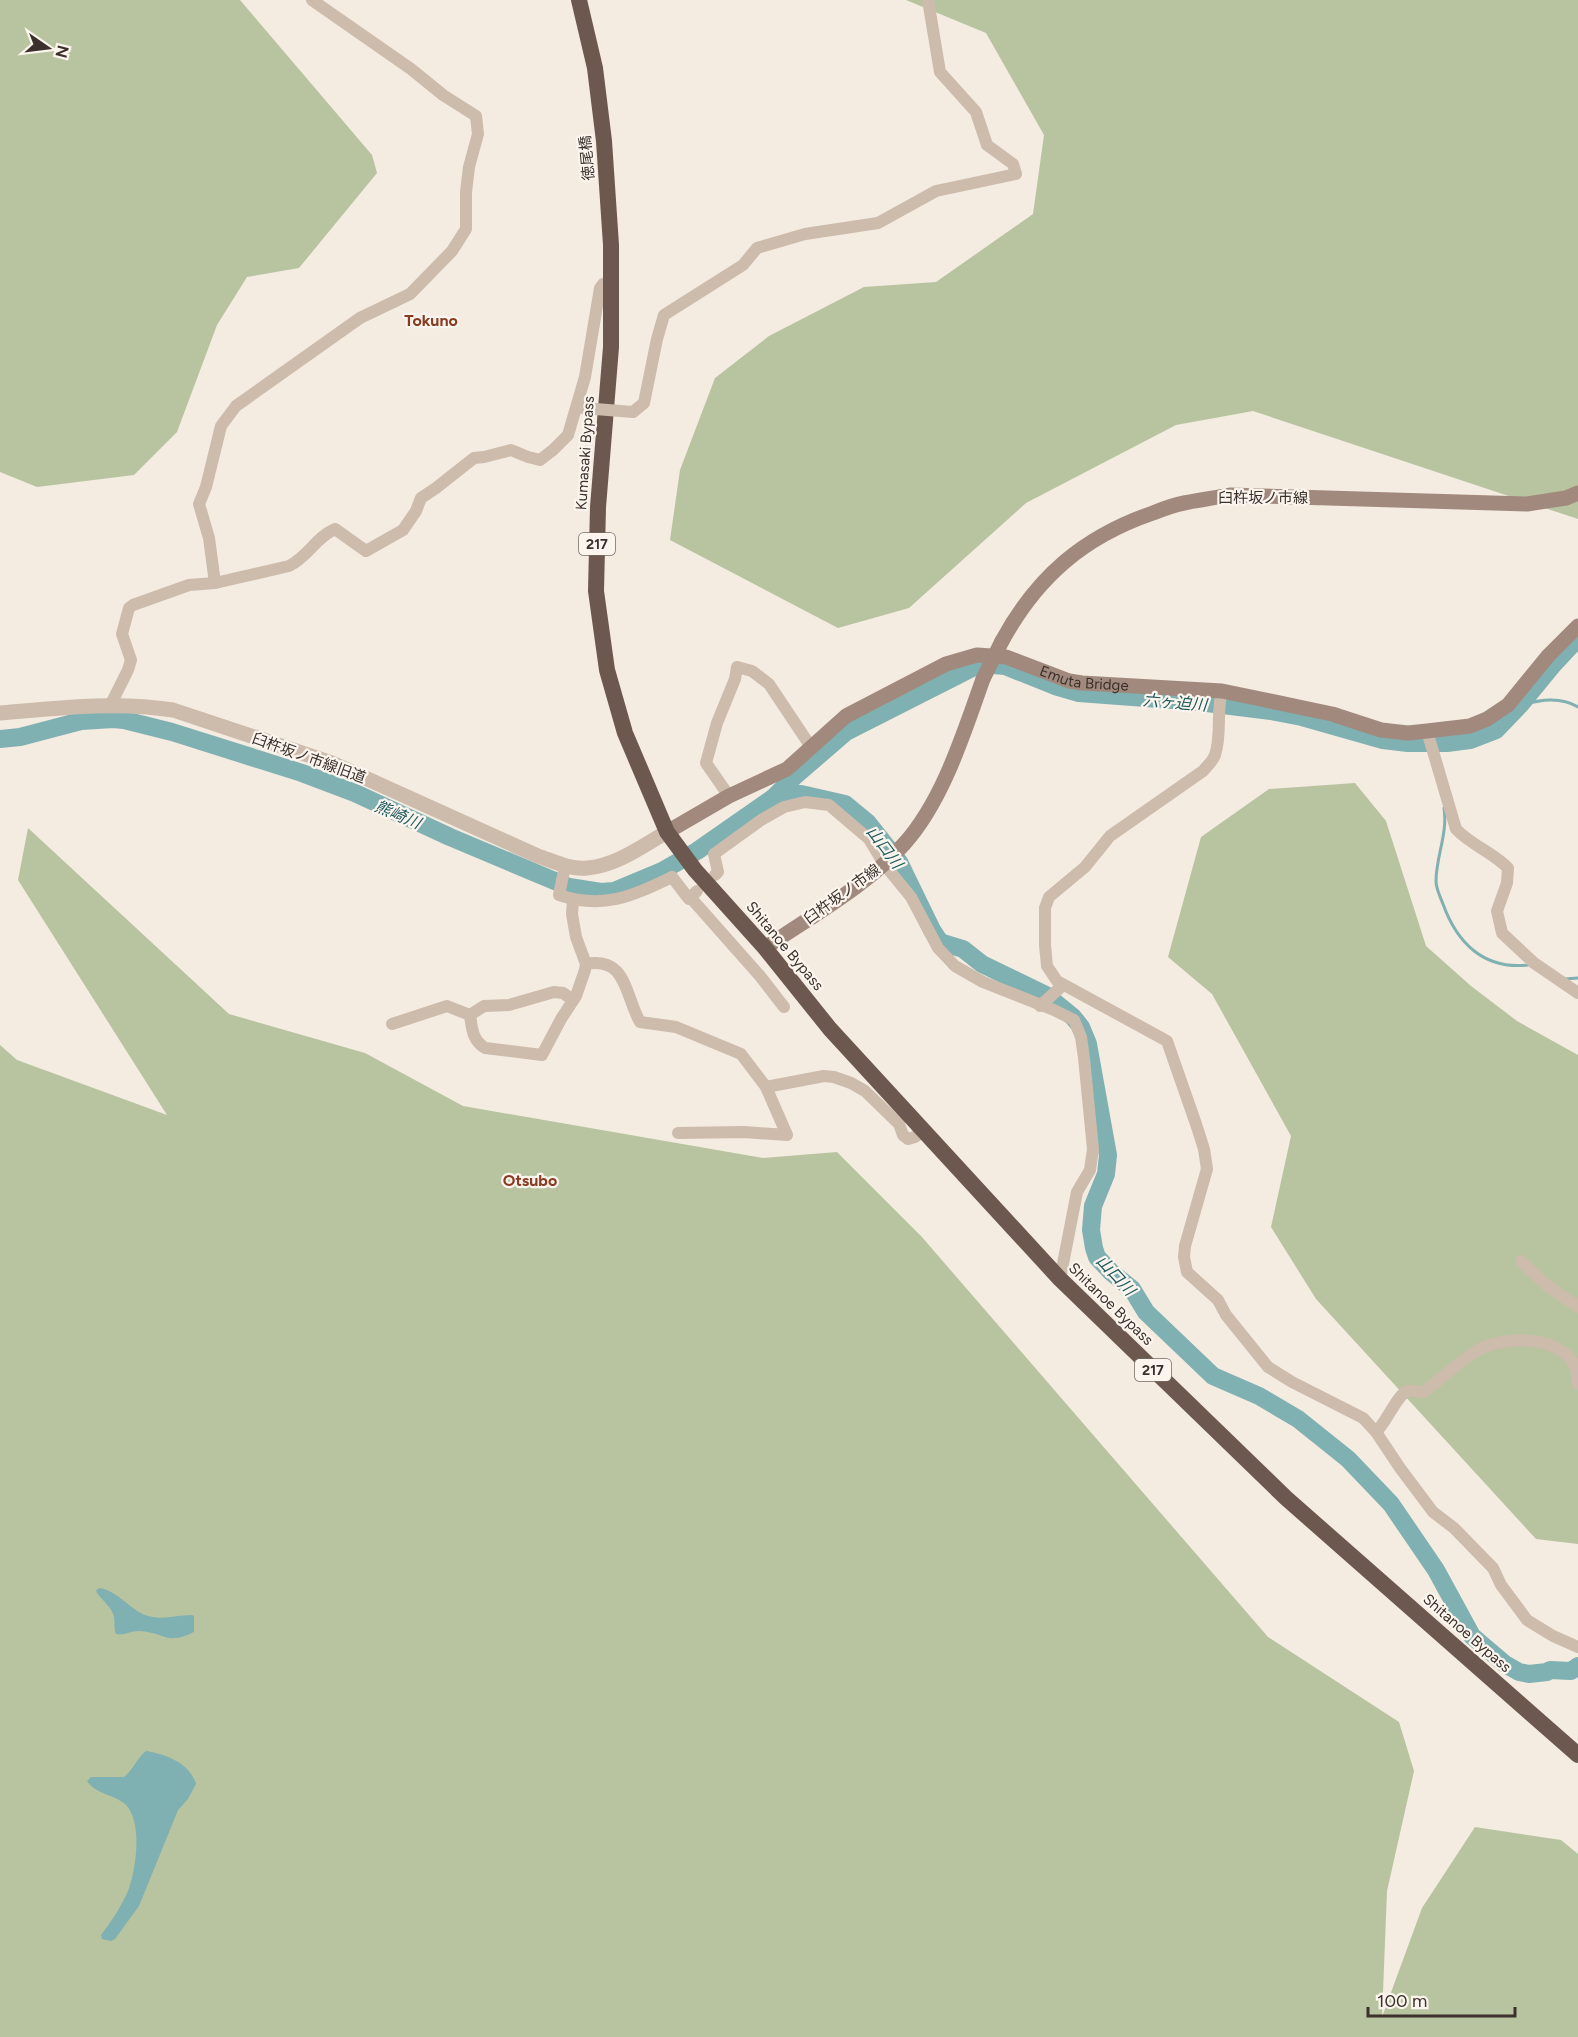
<svg xmlns="http://www.w3.org/2000/svg" width="1578" height="2037" viewBox="0 0 1578 2037" font-family="Figtree,'Noto Sans JP',sans-serif">
  <style>
    .green { fill: #b8c4a0 }
    .water { fill: #7fb0b2 }
    .lines { fill: none; stroke-linecap: round; stroke-linejoin: round }
    .stream { stroke: #7fb0b2; stroke-width: 3 }
    .river { stroke: #7fb0b2; stroke-width: 18 }
    .minor { stroke: #cdbbac; stroke-width: 12 }
    .tertiary { stroke: #cdbbac; stroke-width: 15 }
    .secondary { stroke: #a18a7d; stroke-width: 15 }
    .trunk { stroke: #6c584f; stroke-width: 16 }
    .minor-bridge { stroke: #cdbbac; stroke-width: 12 }
    .secondary-bridge { stroke: #a18a7d; stroke-width: 15 }
    .labels { text-anchor: middle; stroke-width: 4.5; stroke-linejoin: round; paint-order: stroke }
    .shield { fill: #fbf5ee; stroke: #756b66; stroke-width: 1.5 }
    .shield-label { font-size: 14px; font-weight: bold; fill: #3b302b }
    .street-label { font-size: 15px; fill: #3b302b; stroke: #fbf5ee }
    .neighbourhood-label { font-size: 16px; font-weight: bold; fill: #8c3b22; stroke: #fbf5ee }
    .water-label { font-size: 16px; font-style: italic; fill: #1f5a5e; stroke: #fbf5ee }
  </style>
  <rect width="100%" height="100%" fill="#f4ebe1"/>
  <g class="green">
    <path d="M0 0H240L372 155 377 173 299 268 247 277 217 325 177 432 134 475 37 487 0 472Z"/>
    <path d="M906 0H1578V519L1253 411 1176 425 1026 503 909 608 838 628 670 540 680 470 715 378 769 336 864 287 936 282 1033 214 1044 135 986 33Z"/>
    <path d="M1355 783 1386 821 1426 946 1471 986 1517 1021 1578 1055V1544L1536 1539 1316 1299 1271 1227 1291 1136 1212 994 1168 957 1201 837 1269 789Z"/>
    <path d="M28 828 229 1014 365 1053 463 1106 763 1158 837 1152 921 1236 1268 1637 1399 1722 1414 1771 1387 1891 1382 2017 1422 1908 1475 1827 1561 1840 1578 1854V2037H0V1045L17 1060 167 1115 18 880Z"/>
  </g>
  <g class="water">
    <path d="M100 1588C117 1591 129 1608 145 1615 161 1621 176 1615 192 1615L194 1616V1632C166 1646 164 1632 139 1631 130 1631 124 1636 116 1634 113 1627 116 1620 113 1614 110 1606 102 1600 97 1593L96 1590Z"/>
    <path d="M146 1751C165 1754 190 1763 196 1784L188 1799 178 1810 139 1906 115 1939 111 1941 102 1939 101 1935C111 1922 121 1907 128 1891 136 1870 143 1823 126 1805 115 1794 96 1795 87 1781L91 1777H124C133 1770 137 1758 146 1751Z"/>
  </g>
  <g class="lines">
    <g class="stream">
      <path d="M1520 705C1540 700 1560 696 1578 707"/>
      <path d="M1444 808C1448 833 1436 857 1436 881 1436 889 1440 896 1443 904 1457 943 1484 970 1528 965"/>
      <path d="M1565 979 1578 978"/>
    </g>
    <g class="river">
      <path d="M0 739 20 737 81 721 113 719 124 720 172 732 302 773 355 793 450 837 569 887 601 892 614 891 662 871 697 851 773 798 795 776 846 732 980 664 1005 666 1055 686 1079 693 1199 702 1271 711 1302 717 1383 740 1408 743H1447L1470 740 1496 730 1520 705 1552 666 1578 638"/>
      <path d="M773 798 779 795 801 794 845 804 868 823 899 862 932 930 940 942 963 949 982 964 1046 995 1073 1017 1081 1027 1088 1044 1108 1155 1106 1174 1093 1206 1091 1230 1094 1248 1097 1257 1111 1272 1132 1289 1146 1312 1213 1376 1259 1396 1298 1419 1348 1459 1391 1504 1436 1570 1472 1636 1505 1664 1519 1672 1529 1674 1547 1672 1550 1670 1571 1671 1578 1666"/>
    </g>
    <g class="minor">
      <path d="M633 412 644 403 657 339 664 315 743 265 757 248 805 234 878 223 936 191 1016 174 1013 164 987 145 976 112 940 72 928 0"/>
      <path d="M215 583 209 538 199 504 206 487 221 426 236 406 360 318 410 294 452 251 466 229V192L469 167 478 134 476 116 443 95 411 69 312 0"/>
      <path d="M1222 691C1216 712 1222 735 1215 755 1213 761 1207 766 1203 771L1110 836 1085 867 1049 897 1045 908V945L1047 966 1057 981 1167 1041 1196 1124 1204 1149 1207 1169 1185 1246 1184 1257 1187 1272 1218 1300 1226 1315 1268 1367 1292 1382 1363 1418 1376 1432 1400 1468 1433 1512 1454 1528 1493 1568 1501 1585 1527 1620 1553 1636 1578 1647"/>
      <path d="M111 704 128 670 131 660 122 634 129 608 133 605 189 585 215 583 289 566C309 556 315 538 335 529L366 551 403 530 416 511 421 498 436 488 474 458 484 457 511 450 528 457 540 460 553 450 568 435 585 377 600 288 603 284 611 283"/>
      <path d="M1427 731 1456 829C1471 845 1492 852 1508 868L1507 883 1497 911 1502 933 1534 963 1578 993"/>
      <path d="M729 796 706 763 717 723 735 679 737 667 752 671 769 684 811 747"/>
      <path d="M565 866 559 895C604 910 632 896 672 877L689 899 697 891"/>
      <path d="M715 875 718 872 714 854 761 820 784 807 805 802 829 805 869 839 884 864 911 897 938 948 955 966 983 982 1054 1010 1074 1020 1081 1037 1084 1058 1093 1149 1090 1170 1077 1192 1060 1279"/>
      <path d="M690 897 760 976 784 1007"/>
      <path d="M586 964C627 956 625 996 640 1022L676 1027 741 1054 766 1087 787 1135 744 1132 678 1133"/>
      <path d="M1040 1006 1063 985"/>
      <path d="M470 1015C472 1028 472 1040 485 1048L542 1055 561 1019 576 996 585 970 586 964 576 937 572 914 573 900"/>
      <path d="M470 1015 484 1006 509 1005 554 992 563 993 573 1000"/>
      <path d="M392 1024 447 1006 470 1015"/>
      <path d="M766 1087 824 1076 834 1077 851 1083 865 1091 899 1124 903 1135 908 1139 915 1137 923 1130"/>
      <path d="M1521 1261 1545 1284 1578 1307"/>
      <path d="M1376 1432C1386 1423 1398 1393 1408 1391 1413 1390 1418 1392 1423 1392 1443 1379 1460 1359 1482 1348 1509 1336 1560 1336 1575 1366 1578 1371 1577 1378 1578 1384"/>
    </g>
    <path class="tertiary" d="M0 713C58 708 115 701 173 710L332 763 538 856C553 861 570 870 587 868 616 866 642 846 667 832"/>
    <g class="secondary">
      <path d="M1002 641C1037 577 1083 537 1153 513 1163 509 1173 505 1184 503 1199 500 1214 498 1230 495L1527 504 1566 498 1578 493"/>
      <path id="s1" d="M667 832 729 796 787 769 846 716 946 664 977 655 1006 657 1069 681 1082 683 1222 691 1332 714 1381 730 1408 733 1427 731 1470 726 1487 719 1508 705 1548 656 1578 626"/>
      <path d="M765 948C810 917 869 884 904 844 943 801 964 732 983 679"/>
    </g>
    <path class="trunk" d="M579 0 595 68 604 141 611 245V347L598 507 596 591 607 670 625 733 667 832 695 870 765 948 830 1029 1060 1279 1286 1498 1578 1755"/>
    <path class="minor-bridge" d="M583 408 633 412"/>
    <path class="secondary-bridge" d="M983 679 1002 641"/>
  </g>
  <g class="labels">
    <g class="shield">
      <rect x="579" y="533" width="36" height="22" rx="4.5"/>
      <rect x="1135" y="1359" width="36" height="22" rx="4.5"/>
    </g>
    <g class="shield-label">
      <text x="597" y="549">217</text>
      <text x="1153" y="1375">217</text>
    </g>
    <g class="street-label">
      <text transform="translate(587 158) rotate(-95)" y="5">徳尾橋</text>
      <text transform="translate(585 453) rotate(-86)" y="5">Kumasaki Bypass</text>
      <text x="1263" y="503">臼杵坂ノ市線</text>
      <text dy="5" stroke="none"><textPath href="#s1" startOffset="471">Emuta Bridge</textPath></text>
      <text transform="translate(309 758) rotate(20)" y="5">臼杵坂ノ市線旧道</text>
      <text transform="translate(842 894) rotate(-36)" y="5">臼杵坂ノ市線</text>
      <text transform="translate(785 946) rotate(50)" y="5">Shitanoe Bypass</text>
      <text transform="translate(1111 1304) rotate(44)" y="5">Shitanoe Bypass</text>
      <text transform="translate(1467 1633) rotate(41)" y="5">Shitanoe Bypass</text>
    </g>
    <g class="neighbourhood-label">
      <text x="431" y="326">Tokuno</text>
      <text x="530" y="1186">Otsubo</text>
    </g>
    <g class="water-label">
      <text transform="translate(1175 702) rotate(5)" y="6">六ヶ迫川</text>
      <text transform="translate(398 814) rotate(23)" y="6">熊崎川</text>
      <text transform="translate(885 847) rotate(53)" y="6">山口川</text>
      <text transform="translate(1116 1275) rotate(47)" y="6">山口川</text>
    </g>
  </g>
  <g transform="translate(48 48) rotate(104)" stroke="#fbf5ee" stroke-width="4.5" paint-order="stroke">
  <path d="M0-4.5L10 22L0 15L-10 22Z" fill="#3b302b"/>
  <text y="-9" font-size="16" font-weight="bold" text-anchor="middle" fill="#3b302b">N</text>
  </g>
  <path d="M1368 2007v9h147v-9" fill="none" stroke="#3b302b" stroke-width="3"/>
  <text x="1377" y="2007" font-size="18" fill="#3b302b" stroke="#fbf5ee" stroke-width="4.5" paint-order="stroke">100 m</text>
</svg>
